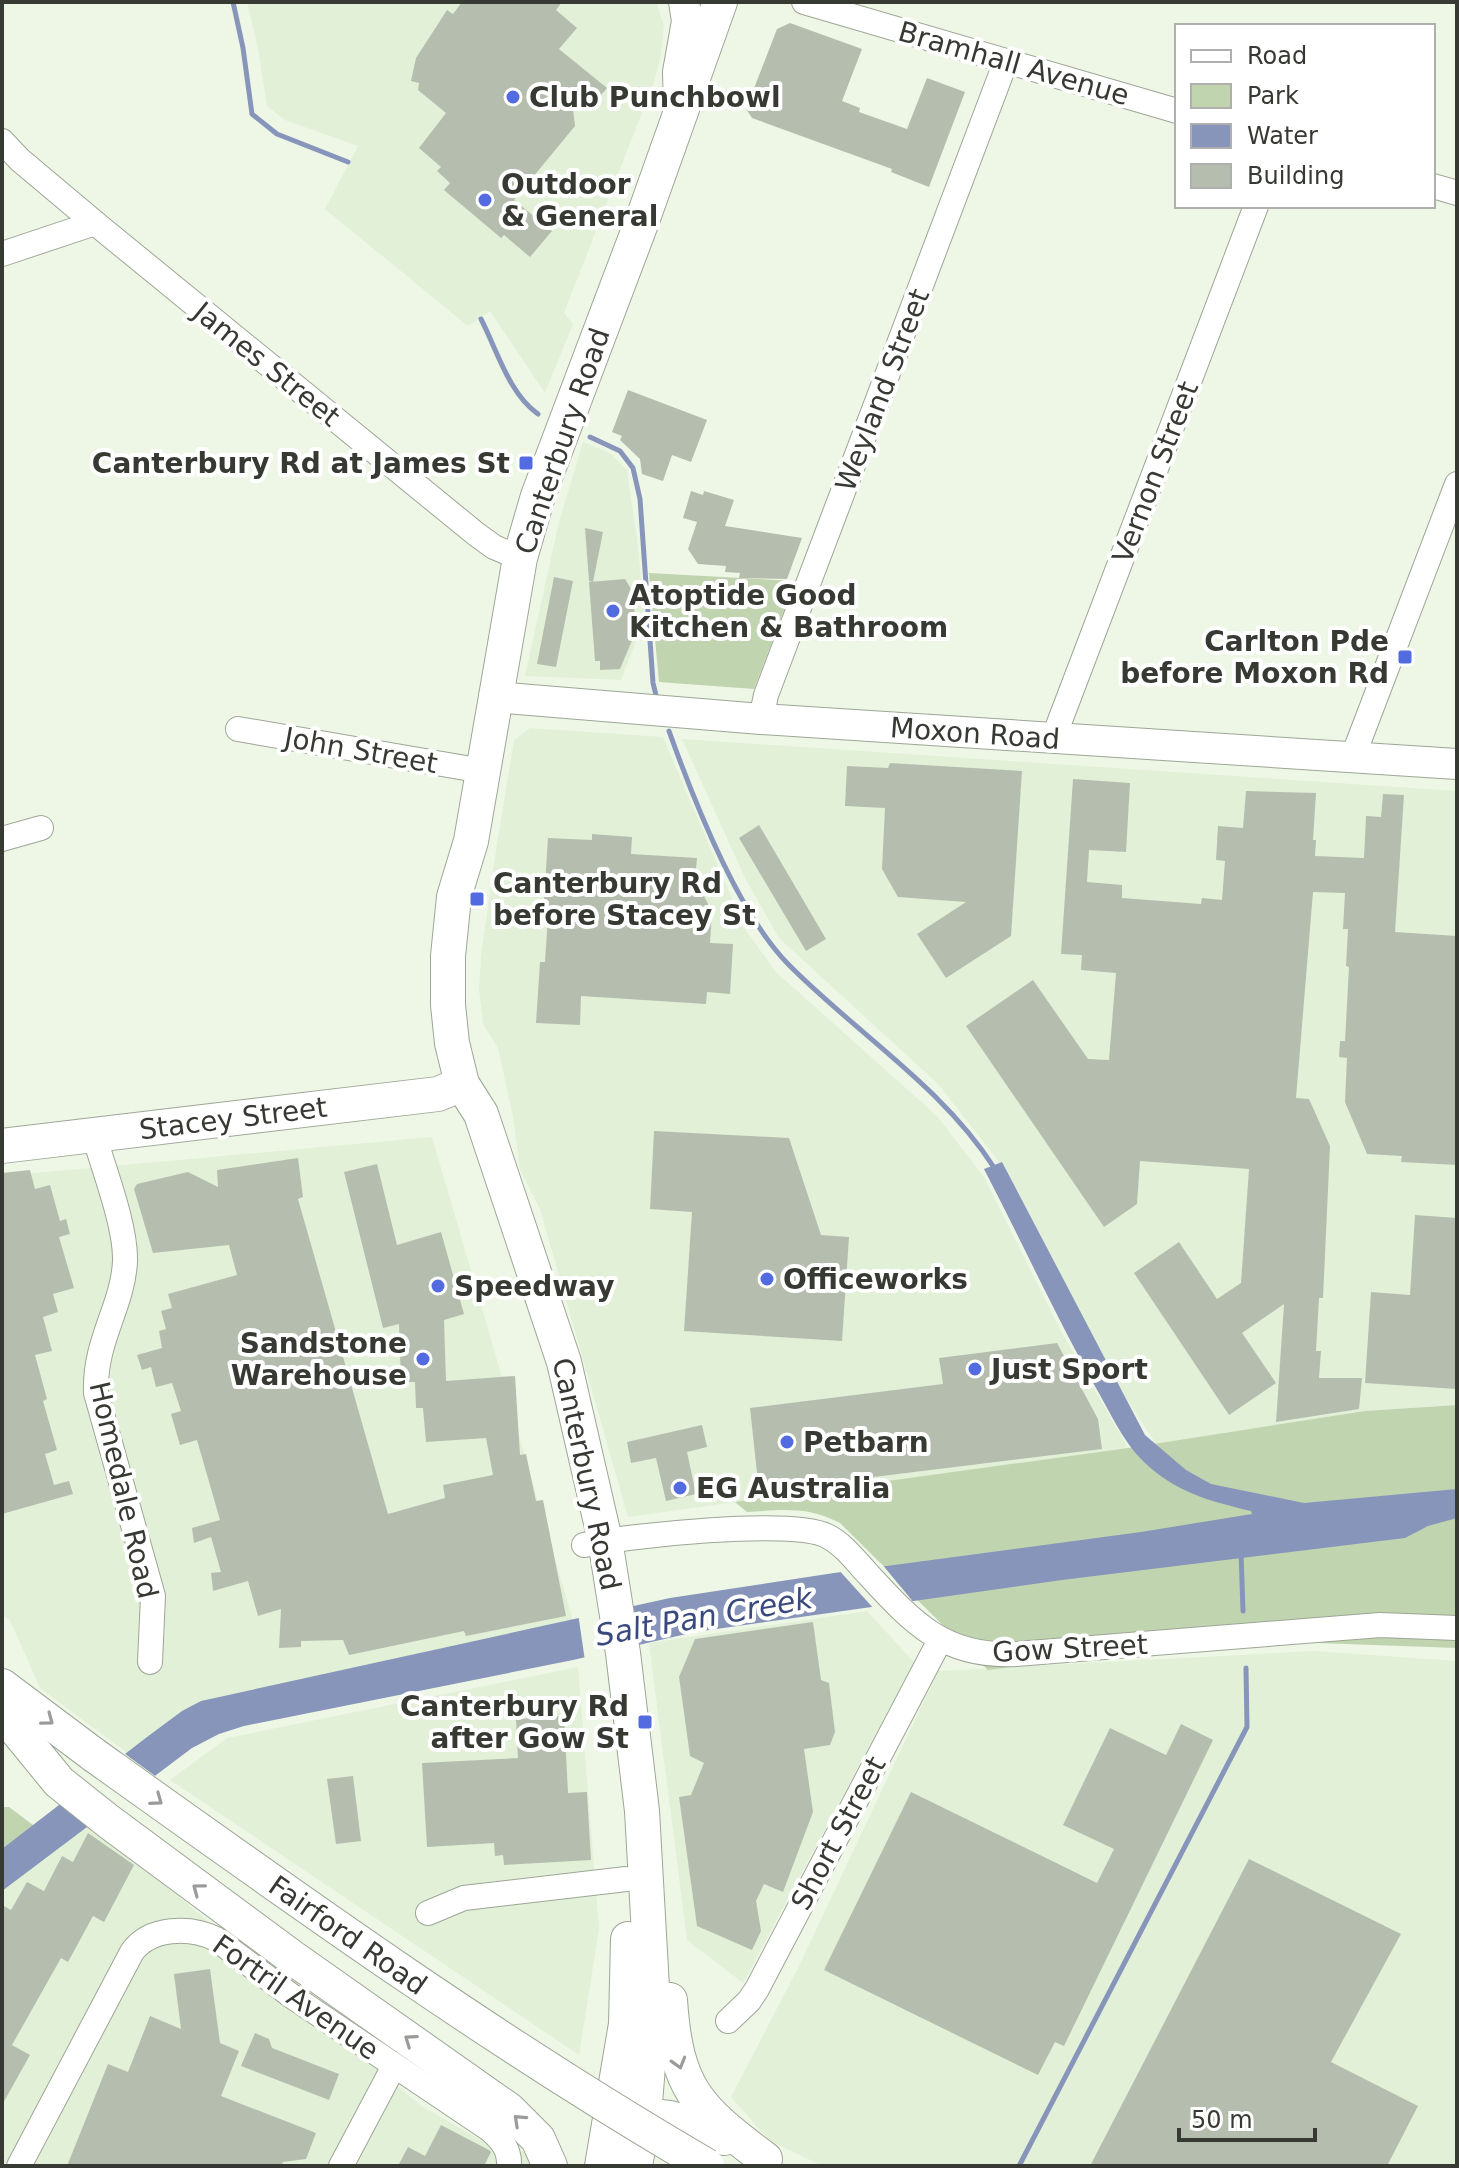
<svg xmlns="http://www.w3.org/2000/svg" width="1459" height="2168" viewBox="0 0 1459 2168" font-family="'DejaVu Sans',sans-serif">
  <style>
    .built { fill: #e2f0d8 }
    .green { fill: #c0d4b0 }
    .water { fill: #8895bb }
    .pier { fill: #eef7e6 }
    .lines { fill: none; stroke-linecap: round; stroke-linejoin: round }
    .stream { stroke: #8895bb; stroke-width: 5 }
    .building { fill: #b5beae }
    .minor-casing { stroke: #9da696; stroke-width: 26 }
    .major-casing { stroke: #9da696; stroke-width: 32 }
    .highway-casing { stroke: #9da696; stroke-width: 36 }
    .minor { stroke: #fff; stroke-width: 24 }
    .major { stroke: #fff; stroke-width: 30 }
    .highway { stroke: #fff; stroke-width: 34 }
    .highway-bridge-casing { stroke: #9da696; stroke-width: 36; stroke-linecap: butt }
    .highway-bridge { stroke: #fff; stroke-width: 34 }
    .oneway { stroke: #9a9c99 }
    .poi-dot { fill: #526be0; stroke: #fff; stroke-width: 3 }
    .labels { text-anchor: middle; stroke-width: 8; stroke-linejoin: round; paint-order: stroke }
    .street-label { font-size: 28px; fill: #363a33; stroke: #fff }
    .poi-label { font-size: 28px; font-weight: bold; fill: #363a33; stroke: #fff; text-anchor: start }
    .water-label { font-size: 30px; font-style: italic; fill: #3a497d; stroke: #fff }
  </style>
  <rect width="100%" height="100%" fill="#eef7e6"/>
  <g class="built">
    <path d="M247 2H656L664 25 661 55 654 82 564 313 573 324 545 393 490 311 468 326 325 209 358 146 285 120 267 106 258 49Z"/>
    <path d="M583 442 610 453 627 470 637 539 645 618 621 680 525 676 559 522Z"/>
    <path d="M530 728 663 737 745 929 776 972 937 1116 984 1177 1061 1331 1128 1448 628 1517 540 1209 520 1170 513 1117 498 1048 483 1024 479 990 481 956 494 863 514 740Z"/>
    <path d="M682 739 1457 791V1405L1365 1411 1156 1444 1125 1397 997 1159 938 1084 779 938 745 878Z"/>
    <path d="M432 1137 574 1624 130 1755 40 1688 10 1620 2 1615V1176Z"/>
    <path d="M867 1611 914 1662 743 1983 687 1940 649 1643Z"/>
    <path d="M1314 1651 1457 1661V2166H823L770 2141 731 2097 799 1966 938 1671Z"/>
    <path d="M578 1667 599 1929 579 2055 170 1780 227 1738Z"/>
    <path d="M92 1821 420 2105 484 2142 528 2153 532 2166H2V1885Z"/>
  </g>
  <g class="green">
    <path d="M649 573 795 581 754 689 659 682Z"/>
    <path d="M1457 1405V1648L1290 1642 1127 1653 988 1670 840 1523C806 1506 783 1510 747 1512L735 1502 1128 1448 1365 1411Z"/>
    <path d="M2 1807H9L45 1834 2 1856Z"/>
  </g>
  <path class="water" d="M1002 1162 1145 1435 1186 1470 1211 1484 1304 1503 1457 1489V1518L1428 1526 1405 1538 1062 1580 695 1632 573 1660 244 1726 219 1734 192 1748 2 1891V1849L147 1737 182 1711 201 1701 670 1598 834 1573 1141 1532 1252 1514 1251 1511C1209 1501 1174 1492 1142 1460 1122 1440 1110 1412 1096 1388 1056 1317 1022 1242 984 1169Z"/>
  <g class="pier">
    <path d="M881 1563 915 1604 875 1610 837 1568Z"/>
    <path d="M628 1602 634 1650 585 1661 578 1613Z"/>
    <path d="M121 1751 158 1778 101 1823 64 1796Z"/>
  </g>
  <g class="lines">
    <g class="stream">
      <path d="M233 2 243 48 252 114 277 134 348 162"/>
      <path d="M481 319C497 350 509 394 538 414"/>
      <path d="M590 437 620 451 633 468 640 499 653 683 656 695"/>
      <path d="M669 731C694 801 737 912 788 964 856 1033 942 1086 995 1169"/>
      <path d="M1241 1552 1243 1611"/>
      <path d="M1019 2166 1247 1727 1246 1668"/>
    </g>
  </g>
  <g class="building">
    <path d="M462 2H562L556 10 577 28 559 49 607 88 590 108 571 92 575 126 514 200 552 231 530 257 504 235 501 238 444 190 450 183 437 171 441 167 419 148 446 113 418 90 419 83 411 81 416 58 447 10 453 14Z"/>
    <path d="M790 23 862 49 842 101 860 108 859 112 907 129 927 78 965 92 929 187 891 172 892 169 752 118 746 109 777 29Z"/>
    <path d="M628 390 707 420 691 462 672 455 663 481 642 474 640 459 620 440 622 436 612 432Z"/>
    <path d="M691 491 703 495 704 491 734 500 725 526 802 538 787 579 739 578 740 573 725 572 726 566 698 564 688 549 697 522 683 518Z"/>
    <path d="M585 528 603 532 593 582 589 581Z"/>
    <path d="M554 577 573 581 556 667 537 664Z"/>
    <path d="M625 579 633 592 636 631 620 669 600 670V661H595L589 582Z"/>
    <path d="M890 763 1022 771 1011 936 946 978 917 934 966 902 898 897 882 869 885 808 845 806 847 766 888 768Z"/>
    <path d="M1073 779 1130 783 1126 852 1089 850 1087 882 1122 885V898L1201 904 1202 898 1222 900 1225 861 1216 860 1218 826 1243 828 1246 791 1316 793 1313 840H1316L1315 856 1364 858 1366 816 1381 817 1383 794 1404 795 1395 932 1457 936V1165L1401 1162 1402 1156 1367 1154 1345 1102 1347 1058 1339 1057 1340 1041H1345L1349 967 1346 966 1348 929H1343L1345 893 1313 892 1296 1098 1309 1099 1330 1146 1323 1298H1319L1316 1351H1321L1319 1378H1362L1359 1409 1276 1422 1284 1304 1242 1333 1276 1383 1229 1415 1134 1273 1179 1242 1217 1299 1241 1283 1249 1169 1140 1161 1137 1204 1104 1227 966 1026 1033 980 1088 1059 1109 1060 1116 973 1081 970 1082 955 1061 954Z"/>
    <path d="M759 825 826 939 806 951 739 838Z"/>
    <path d="M592 834 632 837 631 854 697 858 694 891 702 892 712 912 710 943 733 944 730 994 707 992 706 1004 581 996 580 1025 536 1023 540 962H545L549 901H544L548 838 592 840Z"/>
    <path d="M654 1131 789 1138 821 1235 849 1237 842 1341 684 1331 692 1212 650 1209Z"/>
    <path d="M298 1158 303 1197 298 1199 388 1514 445 1498 443 1485 493 1475 486 1438 426 1442 423 1408H416L415 1382H401L399 1324 383 1328 344 1172 377 1164 397 1245 441 1232 464 1314 444 1320 446 1381 515 1376 520 1455 526 1454 536 1501 543 1500 566 1616 466 1636 464 1631 349 1655 343 1640 301 1641V1647L279 1648 281 1609 258 1616 248 1581 213 1591 211 1573 221 1572 211 1537 194 1543 192 1528 220 1520 197 1440 180 1445 171 1414 181 1411 172 1383 156 1387 151 1367 142 1370 137 1355 162 1348 159 1331 166 1329 161 1311 172 1308 168 1294 237 1275 229 1245 153 1253 134 1189 137 1184 188 1172 218 1187 217 1170Z"/>
    <path d="M30 1170 35 1189 50 1185 60 1221 66 1219 70 1234 59 1237 74 1288 53 1294 58 1312 43 1317 52 1351 35 1355 47 1399 43 1401 57 1450 45 1454 54 1485 69 1481 73 1494 2 1514V1173Z"/>
    <path d="M1415 1215 1457 1218V1389L1365 1383 1371 1292 1410 1295Z"/>
    <path d="M1057 1343 1098 1419 1102 1449 759 1491 750 1408 943 1384 939 1358Z"/>
    <path d="M702 1425 707 1447 687 1452 696 1494 666 1501 656 1458 631 1463 627 1442Z"/>
    <path d="M813 1622 821 1680 829 1683 835 1732 830 1745 804 1749 813 1812 783 1892 764 1884 756 1901 761 1931 752 1950 697 1926 679 1797 691 1795 704 1763 690 1756 679 1677 695 1639Z"/>
    <path d="M564 1716 568 1793 587 1792 591 1860 504 1865 503 1855 495 1856 494 1843 427 1847 422 1763 518 1758 516 1719Z"/>
    <path d="M1181 1724 1213 1740 1064 2046 1055 2042 1038 2075 824 1970 911 1792 1097 1883 1114 1849 1063 1825 1110 1728 1166 1755Z"/>
    <path d="M353 1776 361 1841 336 1844 327 1779Z"/>
    <path d="M88 1833 134 1865 104 1922 93 1916 68 1962 61 1958 12 2045 30 2055 2 2105V1905L11 1910 27 1882 44 1891 62 1856 73 1862Z"/>
    <path d="M1249 1859 1401 1934 1331 2062 1418 2106 1387 2166H1090Z"/>
    <path d="M210 1969 220 2043 239 2051 221 2096 316 2133 306 2159 283 2162 281 2166H67L108 2064 128 2072 150 2016 181 2029 174 1974Z"/>
    <path d="M255 2033 269 2039 272 2048 339 2074 329 2100 241 2066Z"/>
    <path d="M441 2125 489 2150 491 2152 484 2166H398L408 2147 425 2156Z"/>
  </g>
  <g class="lines">
    <g class="minor-casing">
      <g id="minor">
        <path d="M804 2 1177 111"/>
        <path d="M2 141 20 160 95 223"/>
        <path d="M1433 186 1457 193"/>
        <path d="M2 254 95 223 476 534 494 547 520 558"/>
        <path d="M761 719 766 695 1006 61"/>
        <path d="M238 729 483 771"/>
        <path d="M1053 739 1256 206"/>
        <path d="M1352 759 1457 484"/>
        <path d="M2 839 41 828"/>
        <path d="M94 1135C104 1170 126 1226 125 1261 123 1307 94 1340 96 1393L153 1596 150 1662"/>
        <path d="M584 1545C626 1536 792 1518 827 1536 843 1544 855 1560 867 1573 912 1622 944 1658 1016 1654L1380 1625 1457 1628"/>
        <path d="M428 1913 464 1898 626 1879"/>
        <path d="M728 2021 749 2001 757 1989 940 1640"/>
        <path d="M19 2166 132 1952C150 1927 190 1926 216 1939L293 1997 489 2129C501 2139 510 2149 509 2166"/>
        <path d="M341 2166 394 2066"/>
      </g>
    </g>
    <g class="major-casing">
      <g id="major">
        <path d="M679 109 678 72 687 21 684 2"/>
        <path d="M494 697 761 719 1457 764"/>
      </g>
    </g>
    <g class="highway-casing">
      <g id="highway">
        <path d="M2 1146 438 1094 462 1084"/>
        <path d="M2 1686 94 1755"/>
        <path d="M9 1721 59 1782 108 1821 293 1958 509 2110 538 2139 550 2166"/>
        <path d="M670 2000C676 2089 697 2108 765 2159"/>
        <path d="M621 2115C666 2115 684 2118 724 2138"/>
        <path d="M602 2166 626 2024 628 1939"/>
        <path d="M635 2166 644 2115 653 2005 642 1811 623 1653 605 1540 564 1362 481 1114 462 1084 452 1043 448 1005V956L454 897 471 841 520 558 538 496 642 221 720 2"/>
      </g>
    </g>
    <use href="#minor" class="minor"/>
    <use href="#major" class="major"/>
    <use href="#highway" class="highway"/>
    <g class="highway-bridge-casing">
      <path id="highway-bridge" d="M94 1755C294 1898 494 2042 707 2166"/>
    </g>
    <use href="#highway-bridge" class="highway-bridge"/>
  </g>
  <defs><path id="oneway-chevron" d="M-2-3.5L2.5 0L-2 3.5" fill="none" stroke-width="1.6" stroke-linecap="round" stroke-linejoin="round" transform="scale(2)"/></defs>
  <g class="oneway">
    <use href="#oneway-chevron" transform="translate(48 1720) rotate(37)"/>
    <use href="#oneway-chevron" transform="translate(157 1800) rotate(36)"/>
    <use href="#oneway-chevron" transform="translate(198 1889) rotate(-143)"/>
    <use href="#oneway-chevron" transform="translate(410 2040) rotate(-145)"/>
    <use href="#oneway-chevron" transform="translate(679 2063) rotate(74)"/>
    <use href="#oneway-chevron" transform="translate(519 2120) rotate(-137)"/>
  </g>
  <g class="poi-dot">
    <circle cx="513" cy="97" r="8"/>
    <circle cx="485" cy="200" r="8"/>
    <rect x="518" y="455" width="16" height="16" rx="4"/>
    <circle cx="613" cy="611" r="8"/>
    <rect x="1397" y="649" width="16" height="16" rx="4"/>
    <rect x="469" y="891" width="16" height="16" rx="4"/>
    <circle cx="767" cy="1279" r="8"/>
    <circle cx="438" cy="1286" r="8"/>
    <circle cx="423" cy="1359" r="8"/>
    <circle cx="975" cy="1369" r="8"/>
    <circle cx="787" cy="1442" r="8"/>
    <circle cx="680" cy="1488" r="8"/>
    <rect x="637" y="1714" width="16" height="16" rx="4"/>
  </g>
  <g class="labels">
    <g class="street-label">
      <text transform="translate(1014 63) rotate(16)" y="10">Bramhall Avenue</text>
      <text transform="translate(267 364) rotate(39)" y="10">James Street</text>
      <text transform="translate(882 390) rotate(-69)" y="10">Weyland Street</text>
      <text transform="translate(562 441) rotate(-71)" y="10">Canterbury Road</text>
      <text transform="translate(1155 472) rotate(-69)" y="10">Vernon Street</text>
      <text transform="translate(975 733) rotate(4)" y="10">Moxon Road</text>
      <text transform="translate(361 750) rotate(10)" y="10">John Street</text>
      <text transform="translate(233 1118) rotate(-7)" y="10">Stacey Street</text>
      <text transform="translate(587 1474) rotate(78)" y="10">Canterbury Road</text>
      <text transform="translate(124 1490) rotate(77)" y="10">Homedale Road</text>
      <text transform="translate(1070 1648) rotate(-3)" y="10">Gow Street</text>
      <text transform="translate(838 1833) rotate(-62)" y="10">Short Street</text>
      <text transform="translate(348 1935) rotate(35)" y="10">Fairford Road</text>
      <text transform="translate(296 1997) rotate(35)" y="10">Fortril Avenue</text>
    </g>
    <g class="poi-label">
      <text x="529" y="107">Club Punchbowl</text>
      <text x="501" y="194">Outdoor<tspan x="501" dy="32">&amp; General</tspan></text>
      <text x="510" y="473" text-anchor="end">Canterbury Rd at James St</text>
      <text x="629" y="605">Atoptide Good<tspan x="629" dy="32">Kitchen &amp; Bathroom</tspan></text>
      <text x="1389" y="651" text-anchor="end">Carlton Pde<tspan x="1389" dy="32">before Moxon Rd</tspan></text>
      <text x="493" y="893">Canterbury Rd<tspan x="493" dy="32">before Stacey St</tspan></text>
      <text x="783" y="1289">Officeworks</text>
      <text x="454" y="1296">Speedway</text>
      <text x="407" y="1353" text-anchor="end">Sandstone<tspan x="407" dy="32">Warehouse</tspan></text>
      <text x="991" y="1379">Just Sport</text>
      <text x="803" y="1452">Petbarn</text>
      <text x="696" y="1498">EG Australia</text>
      <text x="629" y="1716" text-anchor="end">Canterbury Rd<tspan x="629" dy="32">after Gow St</tspan></text>
    </g>
    <g class="water-label">
      <text transform="translate(704 1617) rotate(-10)" y="10">Salt Pan Creek</text>
    </g>
  </g>
  <rect width="1459" height="2168" fill="none" stroke="#363a33" stroke-width="8"/>
  <rect x="1175" y="24" width="260" height="184" fill="#ffffff" stroke="#afb0ad" stroke-width="2"/>
  <rect x="1191" y="50" width="40" height="12" fill="#ffffff" stroke="#afb0ad" stroke-width="2"/>
  <text x="1247" y="64" font-size="24" fill="#363a33">Road</text>
  <rect x="1191" y="84" width="40" height="24" fill="#c0d4b0" stroke="#afb0ad" stroke-width="2"/>
  <text x="1247" y="104" font-size="24" fill="#363a33">Park</text>
  <rect x="1191" y="124" width="40" height="24" fill="#8895bb" stroke="#afb0ad" stroke-width="2"/>
  <text x="1247" y="144" font-size="24" fill="#363a33">Water</text>
  <rect x="1191" y="164" width="40" height="24" fill="#b5beae" stroke="#afb0ad" stroke-width="2"/>
  <text x="1247" y="184" font-size="24" fill="#363a33">Building</text>
  <path d="M1179 2128v12h136v-12" fill="none" stroke="#363a33" stroke-width="4"/>
  <text x="1191" y="2128" font-size="24" fill="#363a33" stroke="#ffffff" stroke-width="6" paint-order="stroke">50 m</text>
</svg>
